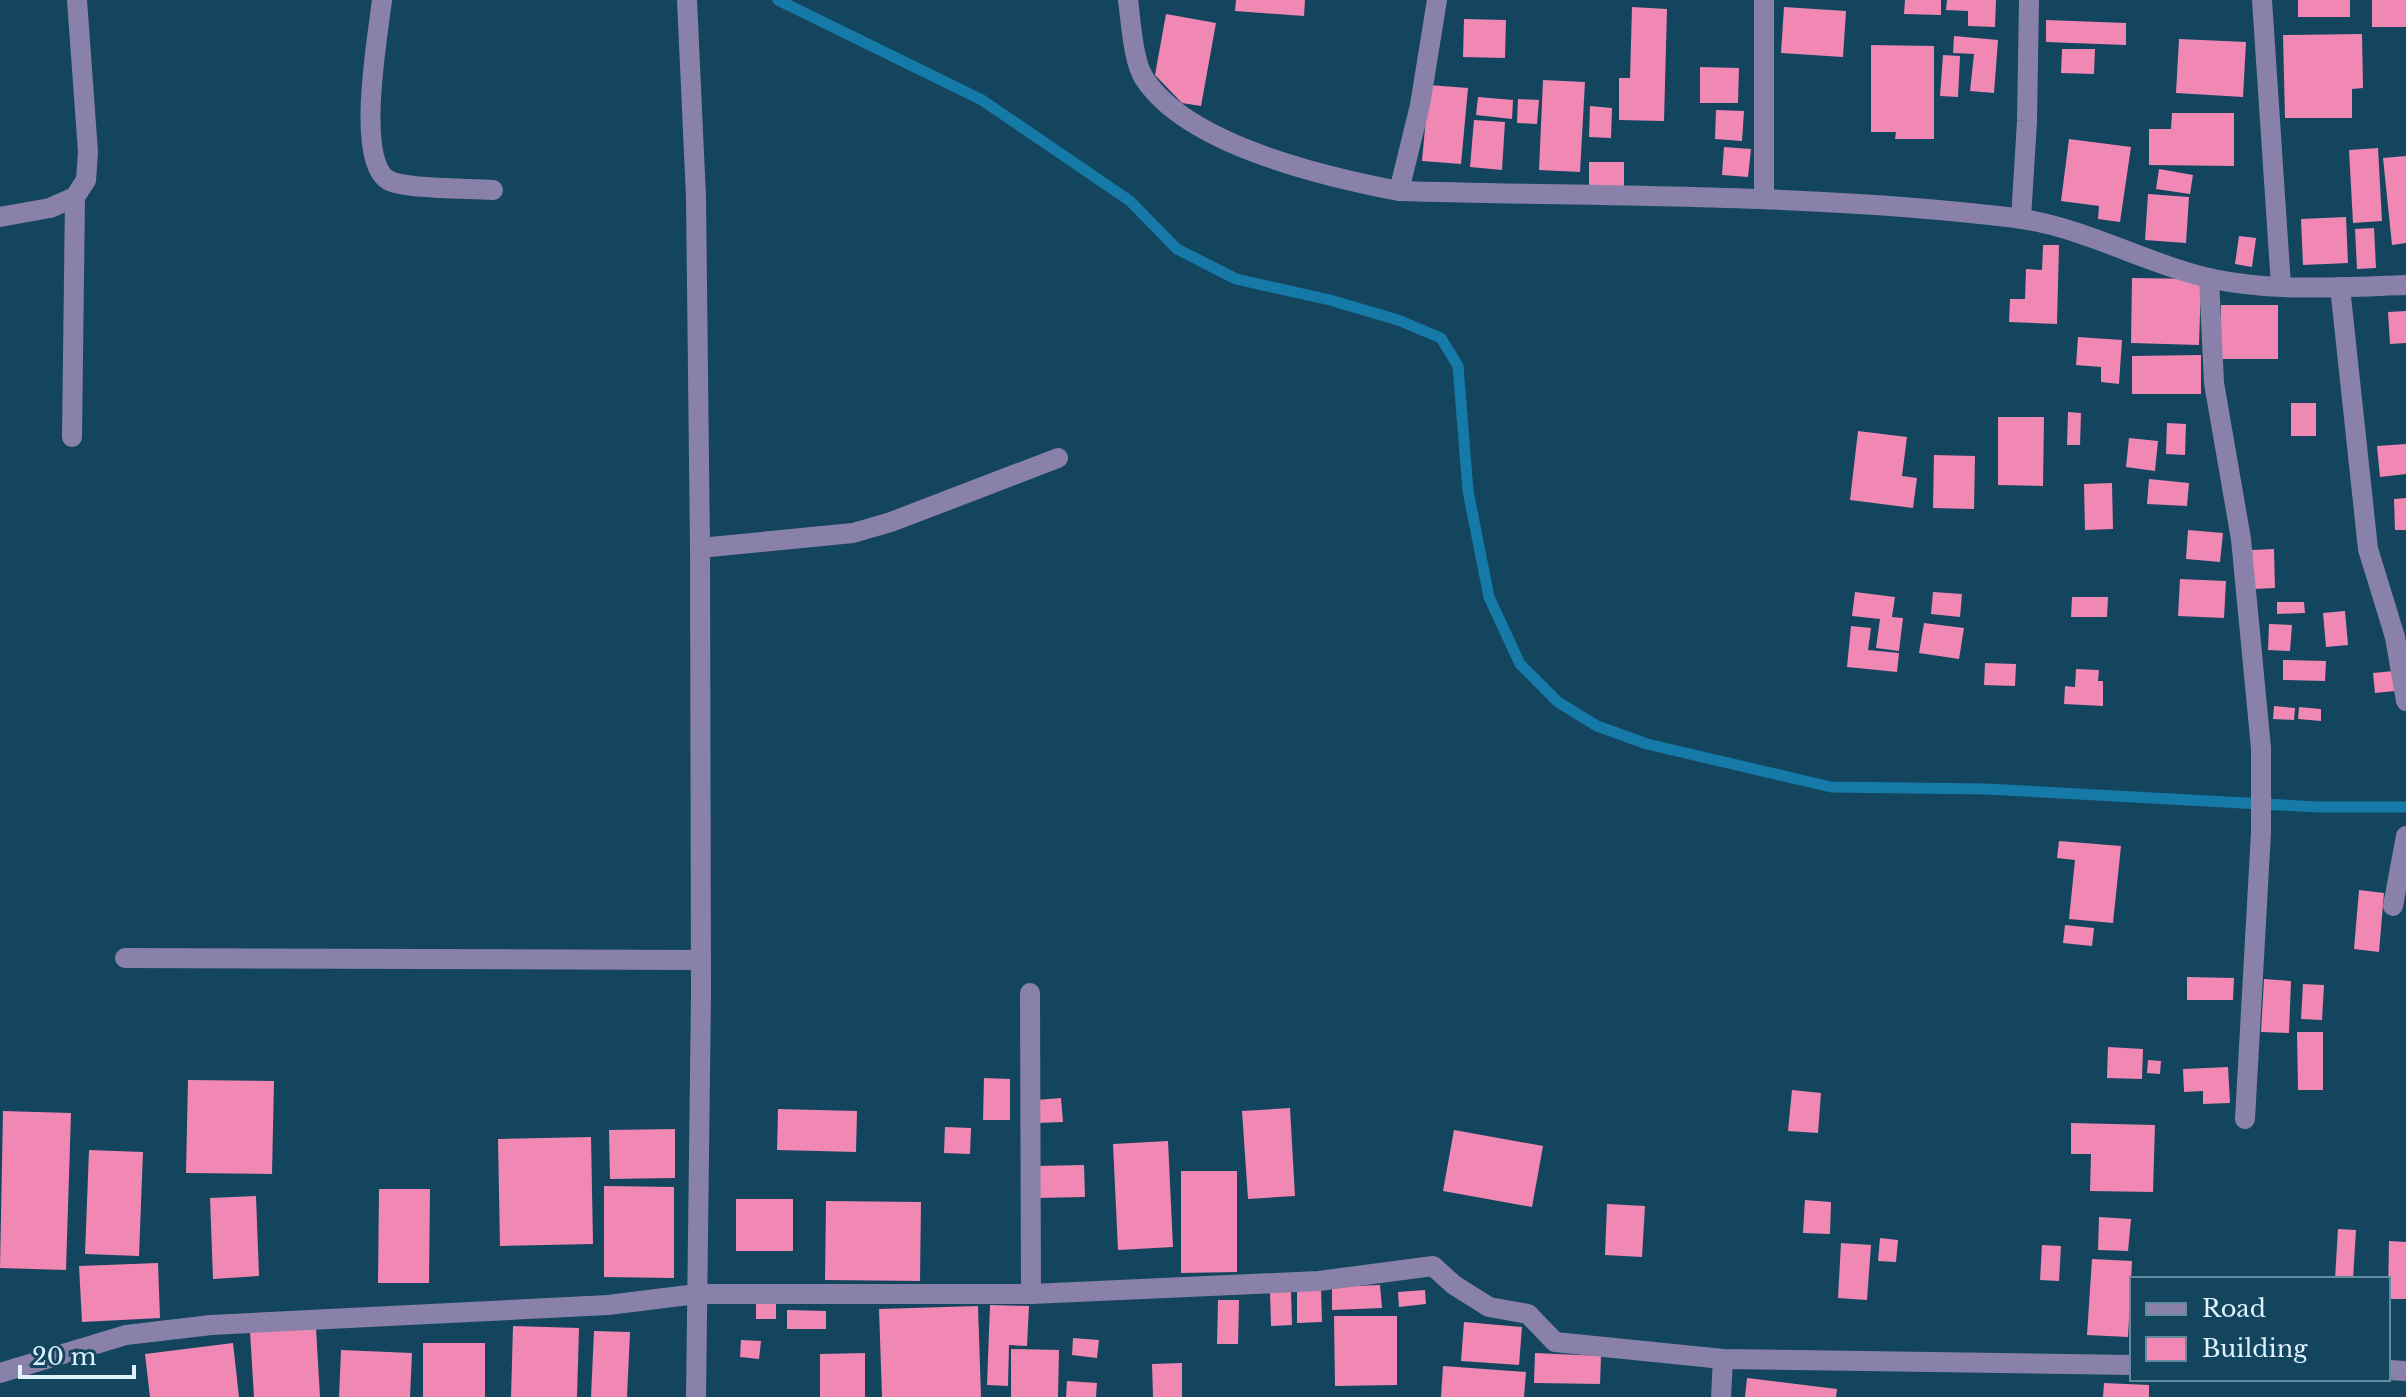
<svg xmlns="http://www.w3.org/2000/svg" width="2406" height="1397" viewBox="0 0 2406 1397" font-family="'Libre Baskerville',serif">
  <style>
    .lines { fill: none; stroke-linecap: round; stroke-linejoin: round }
    .stream { stroke: #157aa8; stroke-width: 11 }
    .building { fill: #f187b3 }
    .minor { stroke: #8a81aa; stroke-width: 20 }
  </style>
  <rect width="100%" height="100%" fill="#13455e"/>
  <g class="lines">
    <path class="stream" d="M778 0 982 100 1130 201 1177 249 1236 279 1330 300 1398 320 1441 338 1458 366 1468 491 1489 597 1520 664 1558 702 1597 726 1647 744 1831 787 1986 789 2318 807H2406"/>
  </g>
  <g class="building">
    <path d="M1236 0H1305L1304 16 1235 11Z"/>
    <path d="M1905 0H1941V15L1904 14Z"/>
    <path d="M1947 0H1996L1995 27 1968 26V11L1946 10Z"/>
    <rect x="2298" y="0" width="52" height="17"/>
    <rect x="2372" y="0" width="34" height="27"/>
    <path d="M1632 7 1667 9 1664 121 1619 120V78H1630Z"/>
    <path d="M1784 7 1846 11 1843 57 1781 53Z"/>
    <path d="M1166 14 1216 23 1201 106 1182 103 1155 75Z"/>
    <path d="M1464 19 1506 20 1505 58 1463 57Z"/>
    <path d="M2046 20 2126 23V45L2046 42Z"/>
    <path d="M2362 34 2363 88 2352 89V118H2285L2283 35Z"/>
    <path d="M1954 36 1998 40 1994 93 1970 91 1974 54 1953 53Z"/>
    <path d="M2179 39 2246 42 2243 97 2176 93Z"/>
    <path d="M1871 45 1934 46V139H1895L1896 132H1871Z"/>
    <path d="M2062 49H2095L2094 74 2061 73Z"/>
    <path d="M1943 55 1960 56 1958 97 1940 96Z"/>
    <path d="M1700 67 1739 68 1738 103H1700Z"/>
    <path d="M1543 80 1585 82 1580 172 1539 170Z"/>
    <path d="M1429 85 1468 88 1461 164 1422 161Z"/>
    <path d="M1478 97 1513 100 1512 119 1476 115Z"/>
    <path d="M1518 99 1539 100 1537 124 1517 123Z"/>
    <path d="M1590 106 1612 108 1611 138 1589 137Z"/>
    <path d="M1716 110 1744 111 1742 141 1715 139Z"/>
    <path d="M2172 113H2234V166L2149 165V129H2171Z"/>
    <path d="M1474 120 1505 122 1502 170 1470 167Z"/>
    <path d="M2069 139 2131 147 2120 222 2098 219 2099 206 2061 201Z"/>
    <path d="M1724 147 1751 149 1748 177 1722 175Z"/>
    <path d="M2378 148 2382 221 2353 223 2349 150Z"/>
    <path d="M2406 156V243L2392 245 2383 158Z"/>
    <rect x="1589" y="162" width="35" height="28"/>
    <path d="M2159 169 2193 175 2190 194 2156 189Z"/>
    <path d="M2148 194 2189 197 2186 243 2145 240Z"/>
    <path d="M2346 217 2348 263 2303 265 2301 219Z"/>
    <path d="M2374 228 2376 268 2357 269 2355 229Z"/>
    <path d="M2239 236 2256 238 2252 267 2235 264Z"/>
    <path d="M2043 245H2059L2057 324 2009 322 2010 299H2025L2026 269 2042 270Z"/>
    <path d="M2132 278 2201 279 2199 345 2131 343Z"/>
    <rect x="2221" y="305" width="57" height="54"/>
    <path d="M2406 311V343L2390 344 2388 312Z"/>
    <path d="M2078 337 2122 340 2119 384 2101 382V367L2076 365Z"/>
    <path d="M2201 355V394H2132V356Z"/>
    <rect x="2291" y="403" width="25" height="33"/>
    <path d="M2068 412 2081 413 2080 445H2067Z"/>
    <path d="M1998 417H2044L2043 486 1998 485Z"/>
    <path d="M2167 423 2186 424 2185 455 2166 454Z"/>
    <path d="M1858 431 1907 437 1902 476 1917 478 1913 508 1850 500Z"/>
    <path d="M2129 438 2158 441 2155 471 2126 467Z"/>
    <path d="M2406 444V474L2380 477 2377 446Z"/>
    <path d="M1934 455 1975 456 1974 509 1933 508Z"/>
    <path d="M2149 479 2189 483 2187 506 2147 504Z"/>
    <path d="M2112 483 2113 529 2085 530 2084 484Z"/>
    <path d="M2406 498V530H2395L2394 499Z"/>
    <path d="M2188 530 2223 533 2220 562 2186 559Z"/>
    <path d="M2274 549 2275 588 2253 589 2252 550Z"/>
    <path d="M2180 579 2226 581 2224 618 2178 616Z"/>
    <path d="M1855 592 1895 597 1892 617 1903 618 1899 651 1876 648 1880 619 1852 616Z"/>
    <path d="M1933 592 1962 594 1960 617 1931 614Z"/>
    <path d="M2072 597H2108L2107 617H2071Z"/>
    <path d="M2277 602H2304L2305 613 2277 614Z"/>
    <path d="M2345 611 2348 645 2326 647 2323 613Z"/>
    <path d="M1924 623 1964 628 1959 659 1919 653Z"/>
    <path d="M2269 624 2292 625 2290 651 2268 650Z"/>
    <path d="M1851 626 1871 628 1868 650 1899 653 1897 672 1847 667Z"/>
    <path d="M2283 660 2326 661 2325 681 2283 680Z"/>
    <path d="M1985 663 2016 664 2015 686 1984 685Z"/>
    <path d="M2076 669 2099 670 2098 681H2103V706L2064 704 2065 686 2075 687Z"/>
    <path d="M2394 671 2395 691 2375 693 2373 673Z"/>
    <path d="M2274 706 2295 708 2294 720 2273 719Z"/>
    <path d="M2299 707 2321 709V721L2298 719Z"/>
    <path d="M2059 841 2121 846 2113 923 2069 919 2075 860 2057 858Z"/>
    <path d="M2359 890 2384 893 2379 952 2354 949Z"/>
    <path d="M2065 925 2094 928 2092 946 2063 943Z"/>
    <path d="M2187 977 2234 978 2233 1000H2187Z"/>
    <path d="M2264 979 2291 981 2289 1033 2261 1032Z"/>
    <path d="M2303 984 2324 985 2322 1020 2301 1019Z"/>
    <path d="M2297 1032H2323V1090H2298Z"/>
    <path d="M2108 1047 2143 1049 2142 1079 2107 1078Z"/>
    <path d="M2148 1060 2161 1061 2160 1074 2147 1073Z"/>
    <path d="M2228 1067 2230 1103 2203 1104V1091L2184 1092 2183 1069Z"/>
    <path d="M984 1078 1010 1079V1120H983Z"/>
    <path d="M188 1080 274 1081 272 1174 186 1173Z"/>
    <path d="M1792 1090 1821 1093 1818 1133 1788 1131Z"/>
    <path d="M1061 1098 1063 1122 1037 1123 1036 1100Z"/>
    <path d="M1290 1108 1295 1196 1248 1199 1242 1111Z"/>
    <path d="M778 1109 857 1111 856 1152 777 1150Z"/>
    <path d="M3 1111 71 1113 66 1270 0 1268Z"/>
    <path d="M2071 1123 2155 1125 2153 1192 2090 1191 2091 1154H2071Z"/>
    <path d="M945 1127 971 1128 970 1154 944 1153Z"/>
    <path d="M675 1129V1178L610 1179 609 1130Z"/>
    <path d="M1454 1130 1543 1146 1532 1207 1443 1191Z"/>
    <path d="M591 1137 593 1244 500 1246 498 1139Z"/>
    <path d="M1168 1141 1173 1247 1118 1250 1113 1144Z"/>
    <path d="M89 1150 143 1152 139 1256 85 1254Z"/>
    <path d="M1084 1165 1085 1197 1037 1198V1166Z"/>
    <path d="M1181 1171H1237V1272L1181 1273Z"/>
    <path d="M604 1186 674 1187V1278L604 1277Z"/>
    <path d="M379 1189H430L429 1283H378Z"/>
    <path d="M256 1196 259 1276 213 1279 210 1198Z"/>
    <rect x="736" y="1199" width="57" height="52"/>
    <path d="M1805 1200 1831 1202 1830 1234 1803 1233Z"/>
    <path d="M826 1201 921 1202 920 1281 825 1280Z"/>
    <path d="M1607 1204 1645 1206 1642 1257 1605 1255Z"/>
    <path d="M2099 1217 2131 1219 2128 1251 2098 1250Z"/>
    <path d="M2338 1229 2356 1230 2353 1279H2335Z"/>
    <path d="M1880 1238 1898 1240 1896 1262 1878 1261Z"/>
    <path d="M2389 1241 2406 1242V1299H2388Z"/>
    <path d="M1841 1243 1871 1245 1867 1300 1838 1298Z"/>
    <path d="M2042 1245 2061 1246 2059 1281 2040 1280Z"/>
    <path d="M2092 1259 2132 1261 2128 1337 2087 1335Z"/>
    <path d="M158 1263 160 1318 82 1322 79 1266Z"/>
    <path d="M1380 1285 1382 1308 1332 1310V1287Z"/>
    <path d="M1321 1290 1322 1322 1297 1323V1291Z"/>
    <path d="M1425 1290 1426 1304 1399 1307 1398 1292Z"/>
    <path d="M1291 1291 1292 1325 1271 1326 1270 1292Z"/>
    <path d="M1218 1300H1239L1238 1344H1217Z"/>
    <path d="M756 1302 776 1303V1319H756Z"/>
    <path d="M990 1305 1029 1306 1027 1346 1009 1345 1008 1386 987 1385Z"/>
    <path d="M978 1306 981 1397H882L879 1309Z"/>
    <path d="M787 1310 826 1311V1329H787Z"/>
    <path d="M1334 1316H1397V1385L1335 1386Z"/>
    <path d="M1464 1322 1522 1327 1519 1365 1461 1361Z"/>
    <path d="M513 1326 579 1328 577 1397H511Z"/>
    <path d="M316 1328 320 1397H254L250 1332Z"/>
    <path d="M594 1331 630 1332 627 1397H591Z"/>
    <path d="M1073 1338 1099 1340 1097 1358 1072 1355Z"/>
    <path d="M741 1340 761 1341 759 1359 740 1357Z"/>
    <path d="M233 1343 239 1397H150L145 1354Z"/>
    <rect x="423" y="1343" width="62" height="54"/>
    <path d="M1011 1349 1059 1350 1058 1397H1011Z"/>
    <path d="M341 1350 412 1353 410 1397H339Z"/>
    <path d="M865 1353V1397H820V1354Z"/>
    <path d="M1535 1353 1601 1356 1600 1384 1534 1383Z"/>
    <path d="M1182 1363V1397H1153L1152 1364Z"/>
    <path d="M1443 1366 1526 1372 1524 1397H1441Z"/>
    <path d="M1747 1378 1837 1389 1836 1397H1745Z"/>
    <path d="M1067 1381 1097 1383 1096 1397H1066Z"/>
    <path d="M2104 1383 2149 1385V1397H2103Z"/>
  </g>
  <g class="lines">
    <g class="minor">
      <path d="M382 0C378 35 355 161 388 180 406 190 470 188 493 190"/>
      <path d="M687 0 696 197 700 548 701 993 696 1397"/>
      <path d="M1128 0C1131 21 1133 61 1144 78 1187 145 1326 177 1399 191 1605 197 1812 193 2016 218 2084 227 2146 264 2213 279 2275 292 2343 287 2406 285"/>
      <path d="M1764 0V198"/>
      <path d="M2262 0 2281 286"/>
      <path d="M1399 191 1420 105 1437 0"/>
      <path d="M0 217 50 208 75 197 86 180 88 152 77 0"/>
      <path d="M2021 219 2027 121 2029 0"/>
      <path d="M2209 278 2214 383 2241 539 2261 748V832L2245 1119"/>
      <path d="M2340 287 2368 549 2395 637 2406 701"/>
      <path d="M72 437 75 197"/>
      <path d="M700 548 853 533 891 522 1058 458"/>
      <path d="M2393 906 2406 836"/>
      <path d="M125 958 700 960"/>
      <path d="M1030 993 1031 1294"/>
      <path d="M2388 1370 2406 1371"/>
      <path d="M0 1373 126 1335 211 1325 608 1305 697 1294H1031L1319 1281 1433 1266 1454 1285 1489 1307 1528 1314 1555 1342 1723 1359 2132 1365"/>
      <path d="M1721 1397 1723 1359"/>
    </g>
  </g>
  <rect x="2130" y="1277" width="260" height="104" fill="#13455e" stroke="#658a9e" stroke-width="2"/>
  <rect x="2146" y="1303" width="40" height="12" fill="#8a81aa" stroke="#658a9e" stroke-width="2"/>
  <text x="2202" y="1317" font-size="24" fill="#dff1fd">Road</text>
  <rect x="2146" y="1337" width="40" height="24" fill="#f187b3" stroke="#658a9e" stroke-width="2"/>
  <text x="2202" y="1357" font-size="24" fill="#dff1fd">Building</text>
  <path d="M20 1365v12h114v-12" fill="none" stroke="#dff1fd" stroke-width="4"/>
  <text x="32" y="1365" font-size="24" fill="#dff1fd" stroke="#13455e" stroke-width="6" paint-order="stroke">20 m</text>
</svg>
